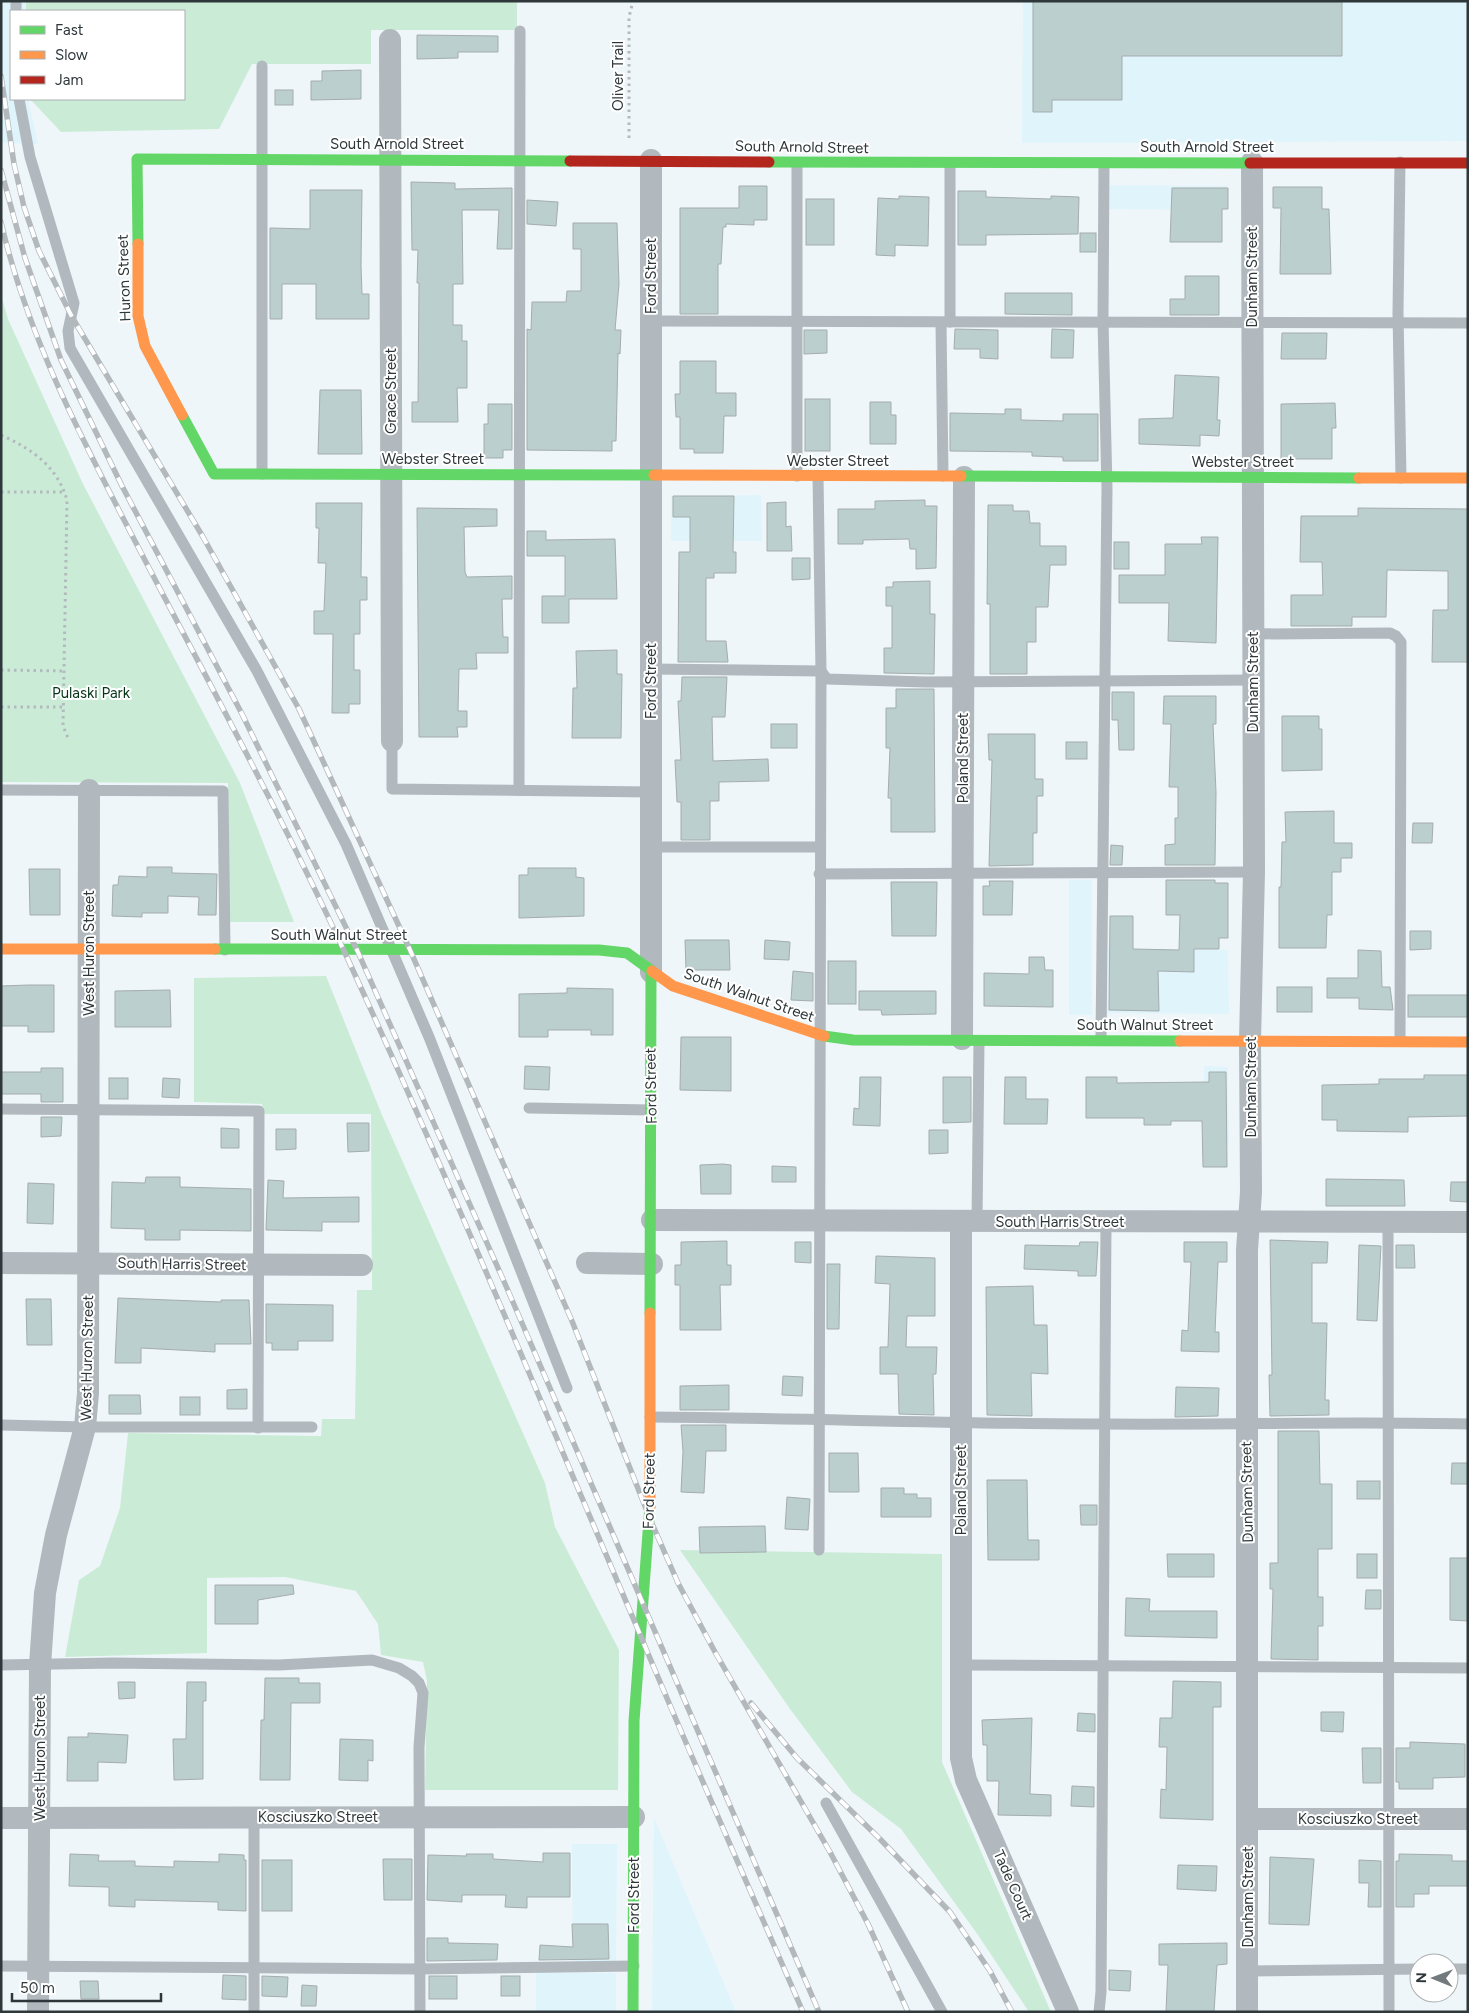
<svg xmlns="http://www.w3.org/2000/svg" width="1469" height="2013" viewBox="0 0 1469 2013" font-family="Figtree,sans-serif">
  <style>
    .built { fill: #e0f4fc }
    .green { fill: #caecd6 }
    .building { fill: #bacfce; stroke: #a5acad }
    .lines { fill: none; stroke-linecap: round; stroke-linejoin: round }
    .path { stroke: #b3b9be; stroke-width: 3; stroke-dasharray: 2.5 4; stroke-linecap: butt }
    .lane { stroke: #b1b8be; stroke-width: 11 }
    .street { stroke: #b1b8be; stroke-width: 22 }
    .fast { stroke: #63d668; stroke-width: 11 }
    .slow { stroke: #ff974d; stroke-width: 11 }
    .jam { stroke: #b3261e; stroke-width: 11 }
    .rail-casing { stroke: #b3b8bd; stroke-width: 5.5 }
    .rail { stroke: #fff; stroke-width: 4; stroke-dasharray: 11; stroke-linecap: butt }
    .labels { text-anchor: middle; stroke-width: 4; stroke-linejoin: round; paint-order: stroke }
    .street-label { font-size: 15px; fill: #2e373a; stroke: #fff }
    .park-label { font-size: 15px; fill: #053619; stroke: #fff }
  </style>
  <rect width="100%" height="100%" fill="#eff6f9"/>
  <g class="built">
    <path d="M1 1H26V11H11V99H28L38 144 1 143Z"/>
    <path d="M1023 1H1468V141L1022 143Z"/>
    <path d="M1108 185 1227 186V210L1108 209Z"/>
    <path d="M761 495 762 541H671V496Z"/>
    <rect x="1069" y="880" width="23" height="135"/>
    <path d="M1108 949 1228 950 1229 1014 1107 1013Z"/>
    <path d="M1204 1066 1228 1067 1229 1146H1204Z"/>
    <path d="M654 1818 736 2012H652Z"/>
    <path d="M572 1844H617L616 1962 573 1963Z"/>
    <path d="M536 1972 616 1973V2012H536Z"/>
  </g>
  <g class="green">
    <path d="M26 1H517V30H371V64H252L219 129 61 132 30 99H184V11H26Z"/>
    <path d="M1 295 8 319 83 484 240 783 294 922H229L228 783 1 782Z"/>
    <path d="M326 976 382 1115 545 1483 555 1527 619 1650 618 1790H425L427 1681 423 1662 381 1655 378 1624 356 1591 285 1577 207 1578V1653L65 1657 79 1580 100 1566 120 1508 128 1433 321 1436 322 1419H355L357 1290H372L371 1114H263L262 1104 194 1102V978Z"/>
    <path d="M680 1550 942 1554V1762L1051 2012H1029L978 1935 901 1829 852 1792 790 1709Z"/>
  </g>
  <g class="building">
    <path d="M1033 1H1342V56H1122V100H1052V112H1033Z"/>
    <path d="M417 35 498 36V52H458V58L417 59Z"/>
    <path d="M361 70V99L311 100V81H322V71Z"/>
    <rect x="275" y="90" width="18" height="15"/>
    <path d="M411 182 455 183V189L512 188V249H497L499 210H462L463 284H453V325H462V341H467V388H457L458 422H412V402H418L419 283H417L418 250H412Z"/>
    <path d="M739 186H767V220H754V225L726 224V227H723L721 264H718V314H680V208H739Z"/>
    <path d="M1273 187H1322V209H1329L1331 274H1280L1281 208H1273Z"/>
    <path d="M1172 188H1228V209H1222V242H1170Z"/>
    <path d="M310 190H362L361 266 362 294H369V319H316V284H282V319H270V228L310 229Z"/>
    <path d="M958 191H986V197L1051 199V196L1079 197 1078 234 986 235V245H958Z"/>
    <path d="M899 196 929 197 928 246 895 245V256L876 255 878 198 899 199Z"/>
    <rect x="806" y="199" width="28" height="46"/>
    <path d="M527 200 558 202 556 226 527 224Z"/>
    <path d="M573 223H617L619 284 615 330H621L620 354 618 353 616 441H612V451L527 450V329L531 330 532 302H566L567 291H581V249H573Z"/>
    <rect x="1080" y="233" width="16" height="19"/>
    <path d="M1185 276H1219V315H1170V299H1185Z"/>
    <path d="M1005 293H1072V315L1005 314Z"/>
    <path d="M955 329 998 330V359L980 358V349H954Z"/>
    <path d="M1052 329 1074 330 1073 358H1051Z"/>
    <path d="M804 330H827V353L804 354Z"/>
    <path d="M1282 333H1327L1326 359H1281Z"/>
    <path d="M680 361H716V393H736V416H724L723 453H694V449H680V417H676L675 394H680Z"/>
    <path d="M1175 375 1219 377 1217 420H1220L1219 436 1200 435V446L1139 444V419L1173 418Z"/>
    <path d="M320 390H361L362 454H318Z"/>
    <rect x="805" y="399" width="25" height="52"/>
    <path d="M870 402H891V415H896V444H870Z"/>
    <path d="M1335 403 1336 428H1332V459H1281V404Z"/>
    <path d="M488 404H512V450H503V458H484V424H488Z"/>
    <path d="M1005 409H1021V420L1063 421V414H1098V461H1063V457L1032 456V452L950 451V413L1005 414Z"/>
    <path d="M673 496H734L733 552H736V573H714V578H706V641H726L728 662H678L679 552H690V517H673Z"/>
    <path d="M925 500V506H937L936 568 916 569V549H910L909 539 863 540V544H838V509H875V501Z"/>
    <path d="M786 502V527L791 526 792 551H767V503Z"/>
    <path d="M316 503H362L361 577H367V600H360V634H354V670H360V704H349V713H332L333 634H314V611H324L326 563H318L319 528H316Z"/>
    <path d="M988 505H1013V511H1029L1030 523H1040V546H1066V565H1050L1048 607H1036V642H1027V674H990V604H987Z"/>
    <path d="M417 508 497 509V526L464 527 465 572 467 577 512 576V599H502L503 637H508V653H476L477 669H459L458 711H467V727H457L458 737H419Z"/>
    <path d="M1358 508 1468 509V662H1432L1433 610H1448V571L1387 570 1386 617H1352V626H1291V595H1323L1322 562H1300L1301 516H1358Z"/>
    <path d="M527 531H546V540L615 539 617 599H569V623H542V596H565V556H527Z"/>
    <path d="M1201 537H1218L1216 643 1168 641 1169 603H1119V575H1165V544H1202Z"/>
    <rect x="1114" y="542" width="15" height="27"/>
    <path d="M792 558H810V579L792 580Z"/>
    <path d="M930 581V614H935L934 674 884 673V648H892V606H886V587H893V582Z"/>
    <path d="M617 650V674H622L621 738H572L573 688H577L576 651Z"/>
    <path d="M682 677H727L725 717H712L713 761 768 759 769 781 719 782V801H710V840H681V802H677L675 760H681L678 701H681Z"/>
    <path d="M896 689H934L935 832H891V798H888L890 748H886V708H896Z"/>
    <path d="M1112 692H1134V750H1119L1118 720H1112Z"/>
    <path d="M1164 696H1216V724H1213L1216 792 1215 865H1165V845L1175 844V818H1178V787H1169L1171 724H1163Z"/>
    <path d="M1282 716H1319V729H1322V770L1282 771Z"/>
    <rect x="771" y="724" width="26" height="24"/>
    <path d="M988 734H1035V779H1043V796H1037V833H1033V865L989 866 992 760H989Z"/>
    <rect x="1066" y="742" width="21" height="17"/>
    <path d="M1334 811V843H1352V858H1341V872H1332V915H1327L1326 948H1279V887H1281L1282 842H1286L1285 812Z"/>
    <path d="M1413 823H1433L1432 843H1412Z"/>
    <path d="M1111 845 1123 846 1122 865H1110Z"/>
    <path d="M147 867H172V873L217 874 216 915H198L199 897 168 896V913H142V917L112 916 113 885H118L119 876 147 877Z"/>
    <path d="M528 868H576V877L584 878V916L519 918V875H528Z"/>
    <path d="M29 869H60V915H30Z"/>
    <path d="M1166 880H1215V883H1228V938H1219V949H1194V972L1158 971 1159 1011 1109 1010 1110 916H1133V949L1179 950 1180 915H1166Z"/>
    <path d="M989 881H1013L1012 915H983V886H990Z"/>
    <path d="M891 882H937L936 936H892Z"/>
    <path d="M1410 931H1431V949L1410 950Z"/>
    <path d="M685 940H729L730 970H686Z"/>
    <path d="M765 940 790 942 789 960 764 959Z"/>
    <path d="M1358 950 1381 951 1382 987H1390L1393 1010 1359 1009V998H1327V978H1358Z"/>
    <path d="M1029 957H1044L1045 970H1053V1007L984 1006V973L1029 974Z"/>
    <rect x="828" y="961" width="28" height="43"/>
    <path d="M793 971 813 973V1001L791 1000Z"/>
    <path d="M28 985H54V1032H28V1026H1V986Z"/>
    <rect x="1277" y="987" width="35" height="25"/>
    <path d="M567 988 613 989V1035H591V1030H548V1037H519V994L567 993Z"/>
    <path d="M170 990 171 1027H115V991Z"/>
    <path d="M859 991H936V1014L882 1015 881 1010H859Z"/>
    <rect x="1408" y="995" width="60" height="22"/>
    <path d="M681 1037H731V1091L680 1090Z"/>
    <path d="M525 1066 550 1067 549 1090 524 1089Z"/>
    <path d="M41 1068H63V1102H41V1094H1V1072H41Z"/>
    <path d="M1209 1072H1226L1227 1167H1203L1202 1121H1171V1125H1144V1118H1086V1077H1117V1083L1209 1082Z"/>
    <path d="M1424 1075H1468V1116L1408 1117V1132L1337 1131V1120H1322V1085L1379 1084V1079H1424Z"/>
    <path d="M860 1077H881L880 1126 853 1125 854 1108 859 1109Z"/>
    <path d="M943 1077H971V1122L943 1123Z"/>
    <path d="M1005 1077H1026V1099H1048L1047 1124H1004Z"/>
    <rect x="109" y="1078" width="19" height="21"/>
    <path d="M163 1078 180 1079 179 1098 162 1097Z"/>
    <path d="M41 1117H62L61 1136 41 1137Z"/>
    <path d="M347 1123H369V1151L348 1152Z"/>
    <path d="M221 1128 239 1129V1148H221Z"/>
    <path d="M276 1129H296V1149L276 1150Z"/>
    <path d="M929 1130H948V1153L929 1154Z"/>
    <path d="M723 1164 731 1165V1194H701L700 1165Z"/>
    <path d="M772 1166 796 1167V1182H772Z"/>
    <path d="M146 1177H180V1187L251 1189V1231L180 1230V1240H145V1229L111 1228 112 1182 145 1183Z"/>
    <path d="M1326 1179 1404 1180 1405 1206H1326Z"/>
    <path d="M268 1180 284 1181 283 1198 359 1197V1222H322V1231L266 1230Z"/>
    <path d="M1451 1182H1468V1202L1450 1201Z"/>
    <path d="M28 1183 54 1184 53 1224 27 1223Z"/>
    <path d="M1270 1240 1328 1242 1327 1263H1312V1323H1327L1325 1400H1329V1415L1270 1416 1269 1375H1272Z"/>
    <path d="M727 1241V1265H731V1285H720L721 1330H680V1285H675V1265H681V1242Z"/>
    <path d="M795 1242H811V1263L795 1262Z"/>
    <path d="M1080 1242H1098L1096 1276H1078V1271L1024 1269 1025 1245 1079 1246Z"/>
    <path d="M1184 1242H1227V1262H1218L1215 1332H1219V1352L1181 1351 1182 1330 1188 1331 1191 1262H1184Z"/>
    <path d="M1359 1245 1381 1246 1377 1321 1357 1320Z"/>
    <path d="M1396 1245H1414L1415 1268H1396Z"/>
    <path d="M876 1256 935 1258V1316H907L906 1347H937L936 1374H933L934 1415 899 1414 898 1374H880V1347H888L890 1284 875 1283Z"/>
    <path d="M827 1264H840L839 1329H827Z"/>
    <path d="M1033 1286 1034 1325H1047L1048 1374 1031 1373 1032 1416 987 1415 986 1287Z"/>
    <path d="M118 1298 221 1302V1300H249L251 1344H215V1352L141 1348V1363H115Z"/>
    <path d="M26 1299H51L52 1345H27Z"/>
    <path d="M266 1304 333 1305V1341H298V1350H272V1343H266Z"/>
    <path d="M783 1376 803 1377 802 1396 782 1395Z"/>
    <path d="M729 1385V1410H680V1386Z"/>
    <path d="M1176 1387 1219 1388 1218 1416 1175 1417Z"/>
    <path d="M247 1389V1409H227V1390Z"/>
    <path d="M109 1395H140L141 1414H109Z"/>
    <rect x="180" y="1397" width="20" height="18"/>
    <path d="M681 1425H726V1451H706L704 1493 681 1492 683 1451Z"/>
    <path d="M1278 1431H1319L1320 1484H1332V1549H1318V1597H1323V1626H1318V1660L1271 1659 1273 1589H1270V1563H1278Z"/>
    <path d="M829 1453H858L859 1492H829Z"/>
    <path d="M1452 1463H1468V1484H1451Z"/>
    <path d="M987 1480H1027L1028 1540H1039V1560H988Z"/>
    <rect x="1357" y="1481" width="23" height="18"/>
    <path d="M881 1488H904V1494H917V1498H931V1517H881Z"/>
    <path d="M787 1497 810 1499 808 1530 785 1529Z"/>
    <path d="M1080 1505H1097V1525H1081Z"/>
    <path d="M765 1526 766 1552 700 1553 699 1527Z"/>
    <path d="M1167 1554H1214V1577H1168Z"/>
    <rect x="1357" y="1554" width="20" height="24"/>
    <path d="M1450 1558H1468V1621L1450 1620Z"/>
    <path d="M215 1585H293L294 1594 258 1600V1624H215Z"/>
    <path d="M1366 1590H1381V1609H1365Z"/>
    <path d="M1126 1598 1150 1599 1149 1611H1217V1638L1125 1636Z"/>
    <path d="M265 1678H299V1683H320V1703H291L290 1780H260L261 1720H264Z"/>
    <path d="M1173 1681 1221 1682V1707H1213V1820L1160 1818 1161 1789 1166 1790 1167 1747H1159L1160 1718H1172Z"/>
    <path d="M118 1682H135V1698L119 1699Z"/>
    <path d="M187 1682H206V1701H203V1779L174 1780 173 1739H186Z"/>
    <path d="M1321 1712H1344L1343 1732 1321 1731Z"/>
    <path d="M1078 1713 1095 1714V1732L1077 1731Z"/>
    <path d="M1032 1718 1030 1794 1051 1795V1816L998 1815 999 1781H987V1745H983L982 1720Z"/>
    <path d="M88 1733 128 1735 126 1763 98 1762V1781H67L68 1737H88Z"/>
    <path d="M340 1739 373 1740V1761L368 1760V1781L339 1780Z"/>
    <path d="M1410 1742 1465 1744V1777L1433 1778V1789H1399V1782H1396V1748H1410Z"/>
    <path d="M1362 1748H1381V1783H1363Z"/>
    <path d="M1072 1786 1094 1787V1807L1071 1806Z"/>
    <path d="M543 1853H570V1897H527V1908L505 1907 506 1895H462V1902L427 1900 428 1855 467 1856 466 1854H493V1859L543 1862Z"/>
    <path d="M70 1854 99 1855 98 1861H135V1866L174 1867V1861L219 1862V1854L244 1855V1860H246V1911L218 1910V1902L135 1900V1907L109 1906V1887L69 1886Z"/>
    <path d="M1399 1854 1452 1855V1861H1467V1886H1429V1894H1414V1907H1396V1861H1399Z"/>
    <path d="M1270 1857 1314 1859 1309 1925 1269 1924Z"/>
    <path d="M383 1859H412V1900H384Z"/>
    <rect x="262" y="1860" width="30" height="51"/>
    <path d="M1359 1860 1381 1861V1907H1368L1369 1883H1359Z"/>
    <path d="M1178 1865 1217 1866 1216 1891 1177 1889Z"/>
    <path d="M572 1924H608L609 1959 539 1960 540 1945 573 1947Z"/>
    <path d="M427 1938H448V1943L498 1944 497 1960 427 1961Z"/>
    <path d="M1227 1943V1964L1217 1965 1214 2012H1166L1168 1965H1159V1944Z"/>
    <path d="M1109 1970 1131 1971 1130 1991 1109 1990Z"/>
    <path d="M223 1975 246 1976V2000L222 1999Z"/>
    <path d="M262 1976 288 1977 287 1997 262 1996Z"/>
    <rect x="429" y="1976" width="28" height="23"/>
    <rect x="501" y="1976" width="19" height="20"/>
    <path d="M80 1981H98L99 1999H81Z"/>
    <path d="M302 1985 317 1986 316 2006H301Z"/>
  </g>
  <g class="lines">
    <g class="path">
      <path d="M629 138V17L633 1"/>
      <path d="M1 435C32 449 57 466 67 500L63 726 68 738"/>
      <path d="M1 492H64"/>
      <path d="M1 670 64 671"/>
      <path d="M1 707H64"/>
    </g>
    <g class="lane">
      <path d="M16 11V1"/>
      <path d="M262 66V474"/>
      <path d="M19 99 30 157 74 303 68 331 70 348 257 671 346 844 429 1037 567 1388"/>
      <path d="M1400 162 1398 313 1401 478"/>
      <path d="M651 321 1468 323"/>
      <path d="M950 322V163"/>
      <path d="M941 323 943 476"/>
      <path d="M797 476V163"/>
      <path d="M818 476 821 671 819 1550"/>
      <path d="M1253 634 1390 633 1396 636 1401 642 1400 1041"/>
      <path d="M651 669 821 671 827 679 925 682 1253 680"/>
      <path d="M392 741V789L651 792"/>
      <path d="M1 790 223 791 225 950"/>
      <path d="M519 790 520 31"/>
      <path d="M650 847H819"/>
      <path d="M819 874 1254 872"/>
      <path d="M1101 1040 1107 489 1103 321 1104 163"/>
      <path d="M529 1108 651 1110"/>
      <path d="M1 1109 259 1111 258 1428"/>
      <path d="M977 1221 979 1041"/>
      <path d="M1388 1223 1389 2012"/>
      <path d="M650 1417C802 1418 954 1424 1106 1424 1227 1425 1347 1421 1468 1424"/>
      <path d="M1 1425 85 1427H312"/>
      <path d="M1 1665 113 1663 279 1665 372 1660 399 1668 412 1676 419 1683 423 1693 419 1747 420 2012"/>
      <path d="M961 1665 1468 1668"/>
      <path d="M826 1803 942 2012"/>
      <path d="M254 1817V2012"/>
      <path d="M1 1966 419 1969 634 1966"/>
      <path d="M1449 1969H1468"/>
      <path d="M1247 1971 1419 1969"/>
      <path d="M1099 2012 1101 1992 1106 1222"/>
    </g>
    <g class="street">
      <path d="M390 40 392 741"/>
      <path d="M651 972V160"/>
      <path d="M962 1039 964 477"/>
      <path d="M652 1220 1468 1222"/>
      <path d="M961 1221V1758L966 1780 1068 2012"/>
      <path d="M1 1263 362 1265"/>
      <path d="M587 1263 652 1264"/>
      <path d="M1 1818 634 1817"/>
      <path d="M1248 1819H1468"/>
      <path d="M38 2012 40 1665 45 1593 56 1535 85 1427 88 1393 89 790"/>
      <path d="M1247 2012V1250L1251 1192 1250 1041 1254 872 1252 162"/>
    </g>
    <g class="fast">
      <path d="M769 162 1250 163"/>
      <path d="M138 244 137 159 570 161"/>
      <path d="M182 415 214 474 654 475"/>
      <path d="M961 476 1359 478"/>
      <path d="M215 949 599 950 627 953 652 971"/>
      <path d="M824 1036 853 1040 1180 1041"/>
      <path d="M650 1313 651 972"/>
      <path d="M633 2012 634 1721 650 1506"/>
    </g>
    <g class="slow">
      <path d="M138 244V316L145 346 182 415"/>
      <path d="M654 475 961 476"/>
      <path d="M1359 478H1468"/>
      <path d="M1 949H215"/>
      <path d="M652 971 673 986 824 1036"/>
      <path d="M1180 1041 1468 1042"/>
      <path d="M650 1506V1313"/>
    </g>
    <g class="jam">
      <path d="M570 161 769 162"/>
      <path d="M1250 163H1468"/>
    </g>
    <g class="rail-casing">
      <g id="rail">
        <path d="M1 76 14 164 24 207 39 251 72 317 203 537 299 709 410 950 572 1321 650 1519 678 1583 715 1652 830 1852 868 1924 908 2012"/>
        <path d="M1 170 25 258 61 360 122 486 242 714 357 950 506 1286 819 2012"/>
        <path d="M1 222C29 344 91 456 148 566 215 694 284 821 345 953 448 1176 542 1405 639 1632 692 1759 748 1885 803 2012"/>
        <path d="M751 1703 797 1758 880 1839 950 1912 990 1971 1012 2012"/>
      </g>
    </g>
    <use href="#rail" class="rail"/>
  </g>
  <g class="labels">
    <g class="street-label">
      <text transform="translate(618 76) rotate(-90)" y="5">Oliver Trail</text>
      <text x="397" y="149">South Arnold Street</text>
      <text transform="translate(802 147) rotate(1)" y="5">South Arnold Street</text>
      <text x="1207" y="152">South Arnold Street</text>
      <text transform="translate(651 276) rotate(-90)" y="5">Ford Street</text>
      <text transform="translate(1252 277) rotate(-90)" y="5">Dunham Street</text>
      <text transform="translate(124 278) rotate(-92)" y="5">Huron Street</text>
      <text transform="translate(391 391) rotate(-90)" y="5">Grace Street</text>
      <text x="433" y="464">Webster Street</text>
      <text x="838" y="466">Webster Street</text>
      <text x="1243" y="467">Webster Street</text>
      <text transform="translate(651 681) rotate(-90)" y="5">Ford Street</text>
      <text transform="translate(1253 682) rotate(-90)" y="5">Dunham Street</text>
      <text transform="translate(963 758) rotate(-90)" y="5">Poland Street</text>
      <text x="339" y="940">South Walnut Street</text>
      <text transform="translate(89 953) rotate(-90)" y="5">West Huron Street</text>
      <text transform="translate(749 995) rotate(19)" y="5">South Walnut Street</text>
      <text x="1145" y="1030">South Walnut Street</text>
      <text transform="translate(651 1086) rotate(-91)" y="5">Ford Street</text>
      <text transform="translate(1251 1087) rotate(-90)" y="5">Dunham Street</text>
      <text x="1060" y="1227">South Harris Street</text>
      <text transform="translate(182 1264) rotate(1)" y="5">South Harris Street</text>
      <text transform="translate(87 1358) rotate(-89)" y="5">West Huron Street</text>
      <text transform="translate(961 1490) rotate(-90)" y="5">Poland Street</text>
      <text transform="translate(649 1491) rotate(-89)" y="5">Ford Street</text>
      <text transform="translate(1247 1492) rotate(-91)" y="5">Dunham Street</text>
      <text transform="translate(40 1758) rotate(-90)" y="5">West Huron Street</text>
      <text x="318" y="1822">Kosciuszko Street</text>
      <text x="1358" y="1824">Kosciuszko Street</text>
      <text transform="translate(1013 1885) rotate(66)" y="5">Tade Court</text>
      <text transform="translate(634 1895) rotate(-90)" y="5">Ford Street</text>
      <text transform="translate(1248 1897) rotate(-90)" y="5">Dunham Street</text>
    </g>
    <g class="park-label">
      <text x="91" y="698">Pulaski Park</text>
    </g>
  </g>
  <rect width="1469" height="2013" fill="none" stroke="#2e373a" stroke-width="5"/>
  <rect x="10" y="10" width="175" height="90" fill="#ffffff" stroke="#abafb0"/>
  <rect x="20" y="26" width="25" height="8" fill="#63d668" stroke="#abafb0"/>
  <text x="55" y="35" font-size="15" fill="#2e373a">Fast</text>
  <rect x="20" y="51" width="25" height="8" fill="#ff974d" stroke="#abafb0"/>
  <text x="55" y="60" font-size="15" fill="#2e373a">Slow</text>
  <rect x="20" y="76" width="25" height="8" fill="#b3261e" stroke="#abafb0"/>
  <text x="55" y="85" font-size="15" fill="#2e373a">Jam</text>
  <g transform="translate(1434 1978) rotate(271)"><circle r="24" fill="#ffffff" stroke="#abafb0"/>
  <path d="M0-4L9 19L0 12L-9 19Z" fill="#727a7d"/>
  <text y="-8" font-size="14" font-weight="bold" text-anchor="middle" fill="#2e373a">N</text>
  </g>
  <path d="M12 1993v8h149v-8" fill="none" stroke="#2e373a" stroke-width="2.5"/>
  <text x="20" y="1993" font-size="15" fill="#2e373a" stroke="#ffffff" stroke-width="4" paint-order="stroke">50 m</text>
</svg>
